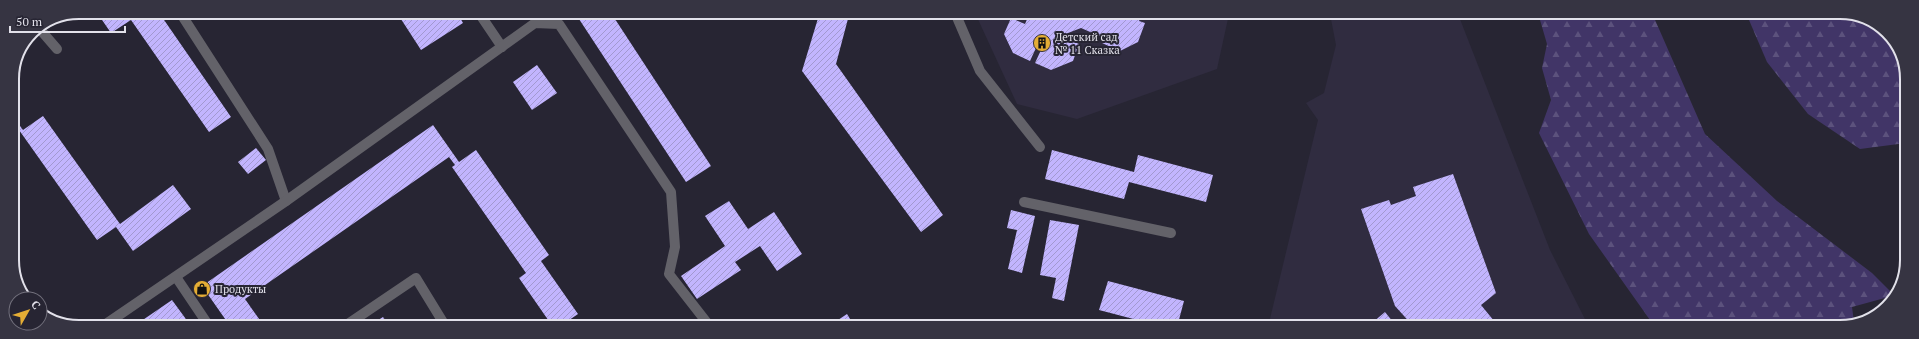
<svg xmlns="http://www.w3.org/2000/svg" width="1919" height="339" viewBox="0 0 1919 339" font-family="'PT Serif',serif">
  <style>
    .built { fill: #302c40 }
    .forest { fill: url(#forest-firs) }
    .building { fill: url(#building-hatch) }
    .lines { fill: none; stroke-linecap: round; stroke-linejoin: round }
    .minor { stroke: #636269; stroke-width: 10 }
    .labels { text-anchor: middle; stroke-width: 4; stroke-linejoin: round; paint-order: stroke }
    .poi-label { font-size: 11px; fill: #e2e1ea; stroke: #272533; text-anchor: start }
    .rim { fill: none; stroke: #e2e1ea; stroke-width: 2 }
  </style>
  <defs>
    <pattern id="forest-firs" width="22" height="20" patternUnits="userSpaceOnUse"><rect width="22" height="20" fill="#413567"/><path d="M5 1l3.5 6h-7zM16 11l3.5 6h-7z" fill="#5c527d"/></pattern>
    <pattern id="building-hatch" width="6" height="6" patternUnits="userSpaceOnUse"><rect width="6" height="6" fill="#c2b5fe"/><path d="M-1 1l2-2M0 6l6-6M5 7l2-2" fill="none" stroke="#a299d0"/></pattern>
  </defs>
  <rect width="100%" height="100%" fill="#272533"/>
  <g class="built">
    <path d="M1229 14 1217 69 1077 119 1017 104 976 15Z"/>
    <path d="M1330 14H1458L1550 250 1589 327H1268L1318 120 1306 103 1324 93 1336 45Z"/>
  </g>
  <g class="forest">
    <path d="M1538 13H1652L1705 134 1777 201 1872 273 1893 294 1892 296 1852 307 1854 322 1840 327H1655L1589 234 1539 133 1551 100 1542 68 1547 44Z"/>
    <path d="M1746 13H1849L1887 32 1906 66V143L1860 149 1808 114 1767 62Z"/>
  </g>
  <g class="building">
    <path d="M1142 14 1139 21 1145 23 1138 42 1120 51 1102 43 1104 38 1081 28 1068 33 1067 39 1079 44 1073 61 1051 70 1035 63 1041 50 1036 48 1030 61 1013 53 1004 34 1011 18 1025 24 1028 17 1022 15H1068L1075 18 1076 15Z"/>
    <path d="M1163 14H1186L1174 20Z"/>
    <path d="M819 15H849L836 64 943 215 921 232 802 71Z"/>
    <path d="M399 16H459L463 23 421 50Z"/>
    <path d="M577 16H613L711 166 686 182Z"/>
    <path d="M100 17H162L231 117 209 132 131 20 111 33Z"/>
    <path d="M537 65 557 93 532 110 513 82Z"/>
    <path d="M12 115 23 130 43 116 120 224 173 185 191 209 133 251 116 227 97 240 19 130 13 135Z"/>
    <path d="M433 125 459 162 476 150 549 255 541 261 578 314 559 327H553L519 278 526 273 452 167 455 165 449 157 245 299 264 326H230L202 286Z"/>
    <path d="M256 148 266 160 248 174 238 162Z"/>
    <path d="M1052 150 1134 172 1138 155 1213 175 1206 202 1129 182 1124 199 1045 179Z"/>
    <path d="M1453 174 1496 293 1481 305 1499 327H1414L1395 306 1361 209 1389 200 1391 205 1416 196 1413 187Z"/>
    <path d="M729 201 748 229 774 212 802 254 777 271 760 246 735 262 741 270 697 299 681 276 725 246 705 216Z"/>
    <path d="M1011 210 1035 216 1022 273 1008 269 1017 230 1007 228Z"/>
    <path d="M1050 220 1079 225 1064 301 1052 298 1056 278 1040 275Z"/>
    <path d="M1108 281 1184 301 1177 327H1164L1099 310Z"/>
    <path d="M172 300 191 326H134Z"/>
    <path d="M1385 312 1397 327H1375L1372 323Z"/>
    <path d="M847 314 855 327H834L832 324Z"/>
    <path d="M383 317 390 327 369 326Z"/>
  </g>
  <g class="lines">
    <g class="minor">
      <path d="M956 15 980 71 1040 147"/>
      <path d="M481 16 502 47"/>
      <path d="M183 17 268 149 286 201"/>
      <path d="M38 27 57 49"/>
      <path d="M1024 202 1171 233"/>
      <path d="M176 277 209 326"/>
      <path d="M103 326 286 201 535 23 559 24 671 192 675 247 669 274 708 324 740 327"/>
      <path d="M345 326 416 278 446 327"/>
    </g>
  </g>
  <defs>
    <g id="building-disc" transform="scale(0.9)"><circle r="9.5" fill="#e4ad35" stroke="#272533"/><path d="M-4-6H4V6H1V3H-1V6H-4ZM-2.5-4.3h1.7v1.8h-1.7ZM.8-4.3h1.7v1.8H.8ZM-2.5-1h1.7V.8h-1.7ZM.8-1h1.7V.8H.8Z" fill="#111"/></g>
    <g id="shop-disc" transform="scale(0.9)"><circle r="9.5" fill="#e4ad35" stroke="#272533"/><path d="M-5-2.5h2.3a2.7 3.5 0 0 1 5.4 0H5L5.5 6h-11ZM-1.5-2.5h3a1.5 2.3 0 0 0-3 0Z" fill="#111"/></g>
  </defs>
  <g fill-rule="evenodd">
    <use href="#building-disc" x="1042" y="43"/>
    <use href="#shop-disc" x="202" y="289"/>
  </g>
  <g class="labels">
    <g class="poi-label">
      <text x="1055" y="41">Детский сад<tspan x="1055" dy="13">№ 11 Сказка</tspan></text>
      <text x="215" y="293">Продукты</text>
    </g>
  </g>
  <path d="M0 0H1919V339H0ZM79 19H1840A60 60 0 0 1 1900 79V260A60 60 0 0 1 1840 320H79A60 60 0 0 1 19 260V79A60 60 0 0 1 79 19Z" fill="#363442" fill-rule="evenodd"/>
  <path class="rim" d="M79 19H1840A60 60 0 0 1 1900 79V260A60 60 0 0 1 1840 320H79A60 60 0 0 1 19 260V79A60 60 0 0 1 79 19Z"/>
  <g transform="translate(28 311) rotate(51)"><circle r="19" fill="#272533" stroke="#72707c"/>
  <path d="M0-3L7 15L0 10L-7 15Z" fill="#e4ad35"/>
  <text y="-6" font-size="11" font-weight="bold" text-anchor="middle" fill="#e2e1ea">С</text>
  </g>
  <path d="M10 26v6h115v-6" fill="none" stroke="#e2e1ea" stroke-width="2"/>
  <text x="16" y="26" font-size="12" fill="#e2e1ea" stroke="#272533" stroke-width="3" paint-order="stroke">50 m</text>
</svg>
